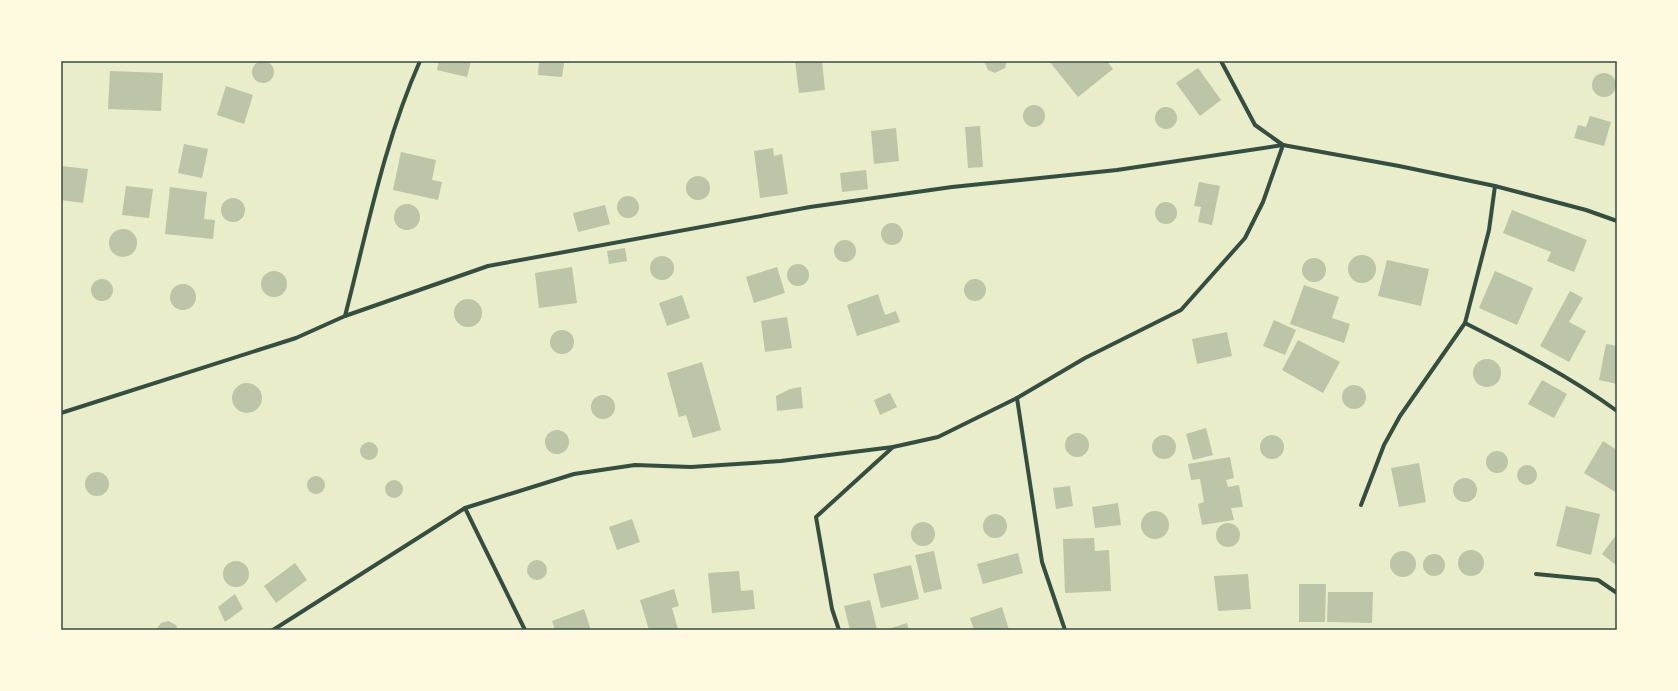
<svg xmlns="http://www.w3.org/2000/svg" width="1678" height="691" viewBox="0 0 1678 691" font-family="Helvetica,sans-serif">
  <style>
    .building { fill: #bcc5a7 }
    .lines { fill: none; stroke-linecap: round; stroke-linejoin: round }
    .minor { stroke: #344e41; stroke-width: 4 }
    .neatline { fill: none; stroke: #344e41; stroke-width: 1.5 }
  </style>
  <rect width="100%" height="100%" fill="#e9edc9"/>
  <g class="building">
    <path d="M439 61H471L467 77 437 70Z"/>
    <path d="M539 61H571L570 63H564L562 77 538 75Z"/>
    <path d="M795 61H822L825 90 799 93Z"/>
    <path d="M984 61H1007L1005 68 995 73 988 70Z"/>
    <path d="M1049 61H1107L1113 69 1078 97Z"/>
    <circle cx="263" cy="72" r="11"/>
    <path d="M1198 68 1221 100 1200 116 1176 83Z"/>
    <path d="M110 71 163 73 161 111 108 109Z"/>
    <circle cx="1604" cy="85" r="12"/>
    <path d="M226 86 253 95 244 124 217 115Z"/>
    <circle cx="1034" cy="116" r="11"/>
    <circle cx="1166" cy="118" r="11"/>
    <path d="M1590 116 1611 122 1604 146 1574 138 1578 125 1586 127Z"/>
    <path d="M980 126 983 167 968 168 965 127Z"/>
    <path d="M896 128 899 161 874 164 871 131Z"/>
    <path d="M184 144 208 149 202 178 178 173Z"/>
    <path d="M773 148 774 156 782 154 788 194 760 198 754 151Z"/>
    <path d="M401 152 436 160 432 180 442 182 438 200 393 190Z"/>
    <path d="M61 166 88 169 83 203 61 200Z"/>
    <path d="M866 170 868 189 842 192 840 173Z"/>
    <circle cx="698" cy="188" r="12"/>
    <path d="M1199 182 1220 186 1212 225 1198 222 1201 207 1194 206Z"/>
    <path d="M126 186 153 189 149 218 122 215Z"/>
    <path d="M170 187 207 192 204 219 215 220 213 239 165 234Z"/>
    <circle cx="628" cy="207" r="11"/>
    <circle cx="233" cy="210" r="12"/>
    <circle cx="1166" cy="213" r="11"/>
    <circle cx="407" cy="217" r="13"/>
    <path d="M605 205 610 224 578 232 573 213Z"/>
    <path d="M1512 210 1587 240 1574 272 1547 261 1551 252 1503 233Z"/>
    <circle cx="892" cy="234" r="11"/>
    <circle cx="123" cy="243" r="14"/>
    <circle cx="845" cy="251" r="11"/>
    <path d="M625 248 627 261 609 264 607 251Z"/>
    <circle cx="1362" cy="269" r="14"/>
    <circle cx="662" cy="268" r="12"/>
    <circle cx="1314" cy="270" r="12"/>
    <path d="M1387 260 1429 269 1421 306 1378 296Z"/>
    <circle cx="798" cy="275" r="11"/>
    <path d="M572 267 577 303 539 308 535 273Z"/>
    <path d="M777 267 785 293 754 303 746 277Z"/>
    <path d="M1495 271 1533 288 1517 325 1479 308Z"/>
    <circle cx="274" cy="284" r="13"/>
    <circle cx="102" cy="290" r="11"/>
    <circle cx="975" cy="290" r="11"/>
    <circle cx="183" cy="297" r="13"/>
    <path d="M1304 285 1339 297 1332 318 1350 324 1344 343 1290 324Z"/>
    <path d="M1570 291 1583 298 1569 322 1586 331 1569 362 1540 346Z"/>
    <path d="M878 294 885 315 896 311 900 322 857 336 847 305Z"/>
    <path d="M682 295 690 318 667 326 659 303Z"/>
    <circle cx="468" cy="313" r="14"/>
    <path d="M787 317 792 348 765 352 761 321Z"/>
    <path d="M1274 320 1296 330 1285 355 1263 346Z"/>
    <circle cx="562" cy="342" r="12"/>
    <path d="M1227 332 1232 356 1197 364 1192 339Z"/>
    <path d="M1298 340 1340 362 1323 393 1282 370Z"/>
    <path d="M1606 344 1617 346V384L1599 380Z"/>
    <circle cx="1487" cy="373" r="14"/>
    <path d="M702 362 721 430 693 438 686 415 679 417 667 373Z"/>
    <path d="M1542 380 1567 394 1554 418 1528 404Z"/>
    <circle cx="247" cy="398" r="15"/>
    <circle cx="1354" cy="397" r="12"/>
    <path d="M801 387 803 408 777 411 776 396 790 389Z"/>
    <path d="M890 393 897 407 880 415 874 400Z"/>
    <circle cx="603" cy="407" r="12"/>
    <path d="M1206 428 1213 455 1193 460 1186 434Z"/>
    <circle cx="557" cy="442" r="12"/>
    <circle cx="1077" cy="445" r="12"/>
    <circle cx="1164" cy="447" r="12"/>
    <circle cx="1272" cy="447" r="12"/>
    <path d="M1603 441 1617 450V493L1584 473Z"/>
    <circle cx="369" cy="451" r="9"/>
    <circle cx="1497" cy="462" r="11"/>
    <path d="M1230 457 1234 478 1226 480 1228 487 1239 485 1243 507 1231 508 1234 520 1202 525 1198 504 1204 502 1200 479 1191 480 1188 464Z"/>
    <path d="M1419 463 1426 502 1399 507 1391 468Z"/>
    <circle cx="1527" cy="475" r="10"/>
    <circle cx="97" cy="484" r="12"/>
    <circle cx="316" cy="485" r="9"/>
    <circle cx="1465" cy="490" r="12"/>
    <circle cx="394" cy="489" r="9"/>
    <path d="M1070 486 1073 506 1056 509 1053 488Z"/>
    <path d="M1118 503 1121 525 1095 528 1092 507Z"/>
    <path d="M1566 506 1600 514 1591 555 1556 546Z"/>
    <circle cx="1155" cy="525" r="14"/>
    <circle cx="995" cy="526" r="12"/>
    <path d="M632 519 640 542 617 550 609 527Z"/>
    <circle cx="923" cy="534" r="12"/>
    <circle cx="1228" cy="535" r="12"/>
    <path d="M1617 534V566L1602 554Z"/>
    <path d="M1094 538 1095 551 1109 550 1111 591 1065 593 1063 539Z"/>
    <circle cx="1471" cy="563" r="13"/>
    <path d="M934 551 942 589 924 593 915 555Z"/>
    <circle cx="1403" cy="564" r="13"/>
    <path d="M1018 553 1023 573 983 584 977 564Z"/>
    <circle cx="1434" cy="565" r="11"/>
    <circle cx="537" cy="570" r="10"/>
    <circle cx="236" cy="574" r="13"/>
    <path d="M295 563 307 580 276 603 264 586Z"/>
    <path d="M911 565 919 599 881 608 873 574Z"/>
    <path d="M739 571 741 591 753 590 755 609 712 613 708 573Z"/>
    <path d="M1248 574 1251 609 1218 611 1214 576Z"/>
    <path d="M1299 584H1326L1325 622H1299Z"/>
    <path d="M674 589 679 606 672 608 678 629 649 630 640 600Z"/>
    <path d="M1328 592H1373L1372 623 1327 622Z"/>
    <path d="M235 594 243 609 225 622 218 607Z"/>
    <path d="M870 600 877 630H850L844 606Z"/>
    <path d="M1002 607 1009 630H974L970 618Z"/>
    <path d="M584 609 591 630H555L552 621Z"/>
    <path d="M168 621 176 625 178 630H156L161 623Z"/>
    <path d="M907 623 909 630H885Z"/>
  </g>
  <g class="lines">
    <g class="minor">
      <path d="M1221 61 1255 125 1283 145"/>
      <path d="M345 316C367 231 384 142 420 61"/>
      <path d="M1465 323C1518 350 1569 376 1617 411"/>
      <path d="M1017 398 1042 562 1065 630"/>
      <path d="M61 413 296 338 345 316 488 266 810 207 952 187 1117 170 1283 145 1399 166 1495 186 1586 210 1617 221"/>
      <path d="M1361 505 1384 445 1400 416 1465 323 1489 230 1495 186"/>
      <path d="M465 508 525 630"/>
      <path d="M1536 574 1598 580 1617 593"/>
      <path d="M273 630 465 508 574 474 635 465 691 467 781 461 893 447 938 437 1017 398 1085 358 1181 310 1245 238 1263 202 1283 145"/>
      <path d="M839 630 832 609 816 517 893 447"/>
    </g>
  </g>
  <rect width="1678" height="691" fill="none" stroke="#fefae0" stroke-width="124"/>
  <rect x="62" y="62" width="1554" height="567" class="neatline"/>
</svg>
